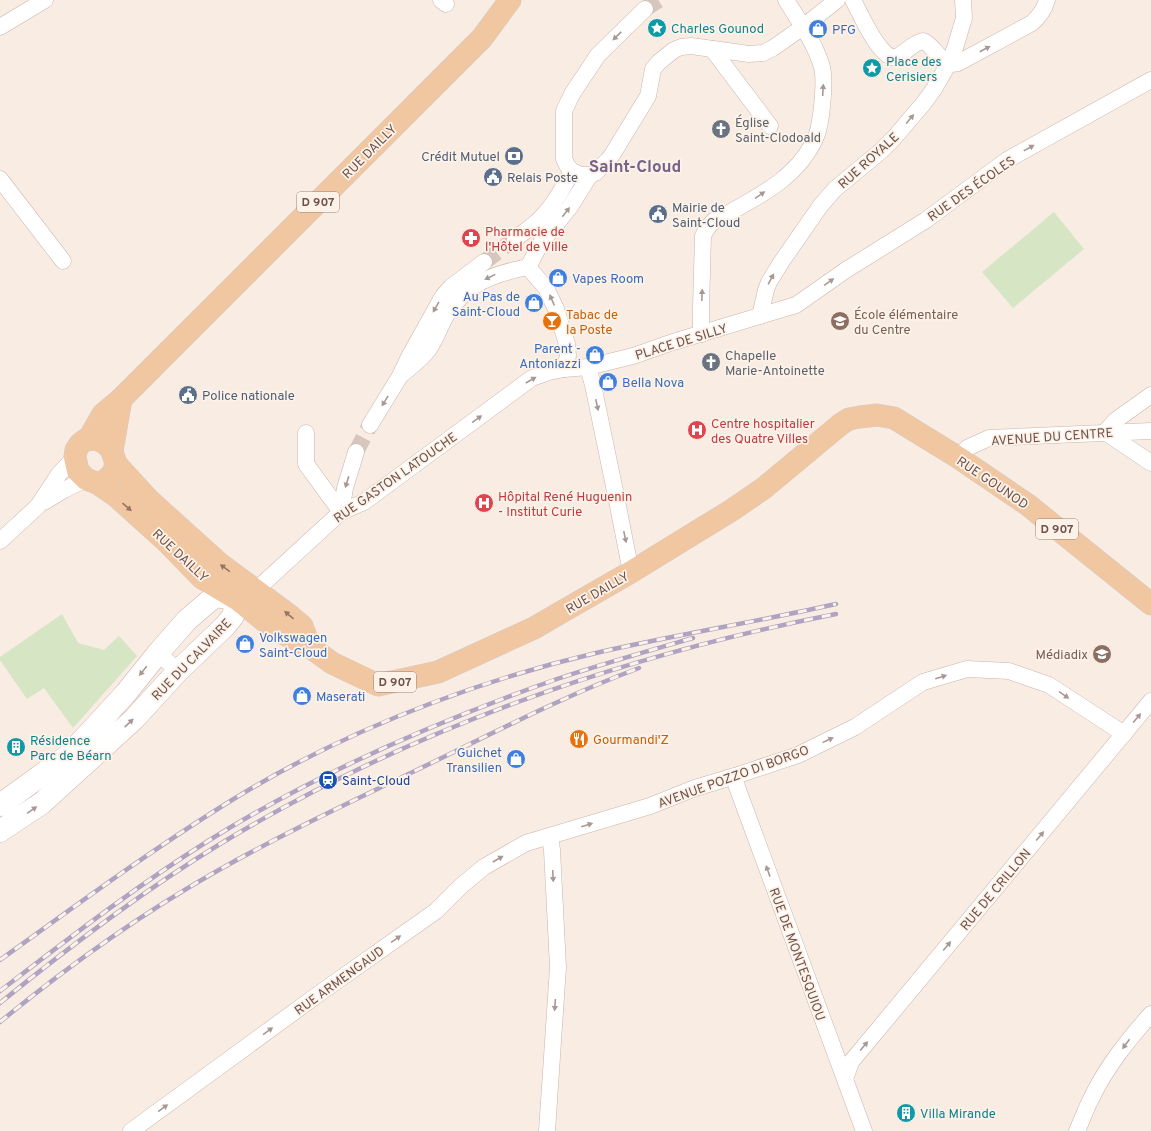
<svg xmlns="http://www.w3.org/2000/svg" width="1151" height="1131" viewBox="0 0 1151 1131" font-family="Overpass,sans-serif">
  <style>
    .green { fill: #d6e5c3 }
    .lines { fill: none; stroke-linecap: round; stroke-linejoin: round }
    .street-tunnel { stroke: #d6c6bd; stroke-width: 16; stroke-dasharray: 16 8; stroke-linecap: butt }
    .street-casing { stroke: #c8b4ab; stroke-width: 17 }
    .secondary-casing { stroke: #ceb5ac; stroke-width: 23 }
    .primary-casing { stroke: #d4cbc9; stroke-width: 23 }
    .street { stroke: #fff; stroke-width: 16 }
    .secondary { stroke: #fff; stroke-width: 22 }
    .primary { stroke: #f1c7a2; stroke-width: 22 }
    .rail-casing { stroke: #afa3c1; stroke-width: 4.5 }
    .rail { stroke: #fdf2e8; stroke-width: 3; stroke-dasharray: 9; stroke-linecap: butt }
    .oneway { fill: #a89894 }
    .oneway2 { fill: #957666 }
    .labels { text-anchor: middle; stroke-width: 3.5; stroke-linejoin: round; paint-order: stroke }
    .shield { fill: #fdf2e8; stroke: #99837b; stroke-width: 1 }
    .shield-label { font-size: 12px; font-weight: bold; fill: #6e534c }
    .culture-label { font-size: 13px; fill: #0d838f; stroke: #fdf2e8; text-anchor: start }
    .shop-label { font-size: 13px; fill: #366cbe; stroke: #fdf2e8; text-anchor: start }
    .worship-label { font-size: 13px; fill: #5b616d; stroke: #fdf2e8; text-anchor: start }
    .street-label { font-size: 13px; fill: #6e534c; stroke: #fdf2e8 }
    .service-label { font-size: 13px; fill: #4e5e75; stroke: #fdf2e8; text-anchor: start }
    .health-label { font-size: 13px; fill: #be3a42; stroke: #fdf2e8; text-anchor: start }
    .food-label { font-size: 13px; fill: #c56008; stroke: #fdf2e8; text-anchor: start }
    .education-label { font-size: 13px; fill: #785e54; stroke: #fdf2e8; text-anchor: start }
    .transit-label { font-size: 13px; fill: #164399; stroke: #fdf2e8; text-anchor: start }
    .district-label { font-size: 17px; font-weight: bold; fill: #78648b; stroke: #fdf2e8 }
  </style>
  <rect width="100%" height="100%" fill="#f9ede3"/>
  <g class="green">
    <path d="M1054 212 1084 249 1013 308 982 272Z"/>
    <path d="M62 614 78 643 104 650 119 636 137 656 73 728 44 688 27 699 0 660V657Z"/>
  </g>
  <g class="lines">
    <g class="street-tunnel">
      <path d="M645 9 659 0"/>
      <path d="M484 262 515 239"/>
      <path d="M356 452 370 425"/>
    </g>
    <g class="street-casing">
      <g id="street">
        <path d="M441 0 446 4"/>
        <path d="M853 0C859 11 881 62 896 57 906 53 912 43 923 41 936 46 941 68 958 63L1032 23C1040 16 1044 10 1047 0"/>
        <path d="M645 9 598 55 572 94 564 111V159L568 167 572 171 581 175H590L595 173 607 161 612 155 648 96 653 69 659 62 674 50 681 47 691 46 749 54 763 53 773 48 803 27 837 0"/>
        <path d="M0 27 45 0"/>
        <path d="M712 49 770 126"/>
        <path d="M0 179 63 261"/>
        <path d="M515 239C524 232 533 226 540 219 554 205 563 188 572 171"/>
        <path d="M528 267 546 288 556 309 567 344 568 356 564 369"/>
        <path d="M760 316 766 290 769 282 782 261 821 205 835 189 881 151 894 138 923 104 934 89 949 63 955 48 964 18 963 0"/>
        <path d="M702 334 701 328V307L703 236C706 229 709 225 714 221 753 199 800 179 817 134 820 125 821 116 822 107 823 94 825 80 822 67 815 43 799 21 786 0"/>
        <path d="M588 367 593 385 615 491"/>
        <path d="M400 376C410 367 421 360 429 349 436 339 440 326 446 316 466 283 493 274 528 267L541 243 570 207 590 175"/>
        <path d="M1151 395 1116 420 1105 432 1151 463"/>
        <path d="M370 425 400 376 409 357 443 296 451 287 484 262"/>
        <path d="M306 433V464L341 512"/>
        <path d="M959 458 967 448 989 438 1151 431"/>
        <path d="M617 501 631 572"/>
        <path d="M44 502 64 490 86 479"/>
        <path d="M341 512 345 488 356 452"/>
        <path d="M0 541 38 506 59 474 75 457"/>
        <path d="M247 594 256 590 341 512 364 502 532 378 549 372 564 369 588 367 633 356 673 342 796 305 846 270 926 220 1007 160 1151 80"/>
        <path d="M158 653 178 671"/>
        <path d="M735 776 737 787 864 1131"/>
        <path d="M845 1079 851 1062 1151 701"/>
        <path d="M131 1131 320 993 436 911 461 886 484 867 526 843 650 806 695 788 735 776 798 755 855 727 923 682 967 669 1009 671 1049 685 1124 734"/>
        <path d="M547 1131 558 967 552 850 550 837"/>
        <path d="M1077 1131C1082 1120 1086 1108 1092 1097 1107 1066 1128 1040 1151 1014"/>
      </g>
    </g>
    <g class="secondary-casing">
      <path id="secondary" d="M0 805 69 755 126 693 158 653 187 620 215 596 237 599 233 616 225 626 178 671 134 719 42 803 0 831"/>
    </g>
    <g class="primary-casing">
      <g id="primary">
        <path d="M88 440 103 414 121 399 482 38 510 0"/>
        <path d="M112 451 121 399"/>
        <path d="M116 464 149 500 220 564 289 615 302 626 310 647"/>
        <path d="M97 483 103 482 107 479 113 473 116 464 112 451 106 444 99 440 94 439 85 440 80 444 76 450 75 457 78 471 86 479 97 483 116 496 167 542 202 578 237 599 276 630 310 647 332 663 378 685 438 672 534 628 565 610 631 572 732 510 764 488 841 424 849 419 860 417 877 415 894 418 959 458 1028 505 1151 604"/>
      </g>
    </g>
    <use href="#street" class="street"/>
    <use href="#secondary" class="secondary"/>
    <use href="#primary" class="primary"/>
    <g class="rail-casing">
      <g id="rail">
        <path d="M0 960C74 907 147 853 224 805 289 764 360 730 432 703 485 683 540 666 596 653 675 635 756 622 836 604"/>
        <path d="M0 991C68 939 135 887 208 841 315 774 438 721 557 679 602 664 648 651 693 638"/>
        <path d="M0 1003C70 946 143 891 220 844 408 730 621 656 836 614"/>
        <path d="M0 1022C68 966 141 914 217 871 284 833 353 801 421 768 493 733 564 696 639 668"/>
      </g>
    </g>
    <use href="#rail" class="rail"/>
  </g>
  <defs><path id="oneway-solid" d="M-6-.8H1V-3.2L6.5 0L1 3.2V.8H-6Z"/></defs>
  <g class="oneway">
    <use href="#oneway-solid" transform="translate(617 36) rotate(136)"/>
    <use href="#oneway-solid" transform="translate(985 49) rotate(-28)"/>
    <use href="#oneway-solid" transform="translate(823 90) rotate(-87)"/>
    <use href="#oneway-solid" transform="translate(910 119) rotate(-50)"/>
    <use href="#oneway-solid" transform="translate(1029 148) rotate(-29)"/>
    <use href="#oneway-solid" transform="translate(760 195) rotate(-35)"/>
    <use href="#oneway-solid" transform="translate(566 212) rotate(-52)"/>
    <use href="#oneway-solid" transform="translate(490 277) rotate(154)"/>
    <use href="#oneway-solid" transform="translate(771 279) rotate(-62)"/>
    <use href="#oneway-solid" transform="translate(829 282) rotate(-35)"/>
    <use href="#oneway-solid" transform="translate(702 295) rotate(-88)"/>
    <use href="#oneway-solid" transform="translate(552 300) rotate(-114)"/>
    <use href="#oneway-solid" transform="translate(436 307) rotate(120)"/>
    <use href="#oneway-solid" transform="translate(531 380) rotate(-30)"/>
    <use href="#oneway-solid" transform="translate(385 401) rotate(121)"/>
    <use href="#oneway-solid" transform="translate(597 405) rotate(78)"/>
    <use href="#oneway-solid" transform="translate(477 419) rotate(-36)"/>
    <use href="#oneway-solid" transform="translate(347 482) rotate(107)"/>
    <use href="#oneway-solid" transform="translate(625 537) rotate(78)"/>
    <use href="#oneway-solid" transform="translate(143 671) rotate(129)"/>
    <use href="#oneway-solid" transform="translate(941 677) rotate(-17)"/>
    <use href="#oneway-solid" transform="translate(1064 695) rotate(34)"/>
    <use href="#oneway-solid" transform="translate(1137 718) rotate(-50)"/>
    <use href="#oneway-solid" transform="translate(129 723) rotate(-43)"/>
    <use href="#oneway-solid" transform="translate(828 740) rotate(-26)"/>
    <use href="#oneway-solid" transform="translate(32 810) rotate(-34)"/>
    <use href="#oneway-solid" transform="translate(587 825) rotate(-17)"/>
    <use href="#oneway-solid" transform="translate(1040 836) rotate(-50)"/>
    <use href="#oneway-solid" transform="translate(498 859) rotate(-30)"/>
    <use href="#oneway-solid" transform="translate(768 871) rotate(-110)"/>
    <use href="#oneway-solid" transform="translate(553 876) rotate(87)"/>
    <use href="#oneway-solid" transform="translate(396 939) rotate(-35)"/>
    <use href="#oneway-solid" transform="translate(947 946) rotate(-50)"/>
    <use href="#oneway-solid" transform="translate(555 1005) rotate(94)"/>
    <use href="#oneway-solid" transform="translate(268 1031) rotate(-36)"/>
    <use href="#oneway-solid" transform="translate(1126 1044) rotate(127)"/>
    <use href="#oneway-solid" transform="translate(864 1046) rotate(-50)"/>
    <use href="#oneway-solid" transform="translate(163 1108) rotate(-36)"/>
  </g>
  <g class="oneway2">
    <use href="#oneway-solid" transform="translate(127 507) rotate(41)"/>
    <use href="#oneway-solid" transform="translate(225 568) rotate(-144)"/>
    <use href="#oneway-solid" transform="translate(289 615) rotate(-140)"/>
  </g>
  <defs>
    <g id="sight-disc" transform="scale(1)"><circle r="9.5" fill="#0f9aa8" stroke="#fdf2e8"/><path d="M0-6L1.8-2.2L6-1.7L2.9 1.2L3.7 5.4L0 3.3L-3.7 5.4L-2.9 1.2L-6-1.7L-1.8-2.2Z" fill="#fff"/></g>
    <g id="shop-disc" transform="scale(1)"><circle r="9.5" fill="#3f7fe0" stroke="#fdf2e8"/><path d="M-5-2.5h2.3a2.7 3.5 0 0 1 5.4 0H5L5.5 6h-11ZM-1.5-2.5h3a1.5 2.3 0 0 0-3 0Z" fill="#fff"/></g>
    <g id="church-disc" transform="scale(1)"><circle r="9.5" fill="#6b7280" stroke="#fdf2e8"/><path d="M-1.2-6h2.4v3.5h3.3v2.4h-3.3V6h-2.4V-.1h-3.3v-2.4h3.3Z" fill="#fff"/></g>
    <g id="bank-disc" transform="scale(1)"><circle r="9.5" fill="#5c6f8a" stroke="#fdf2e8"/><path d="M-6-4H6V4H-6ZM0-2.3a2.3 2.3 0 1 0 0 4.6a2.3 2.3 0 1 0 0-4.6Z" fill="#fff"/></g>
    <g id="civic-disc" transform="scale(1)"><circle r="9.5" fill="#5c6f8a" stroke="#fdf2e8"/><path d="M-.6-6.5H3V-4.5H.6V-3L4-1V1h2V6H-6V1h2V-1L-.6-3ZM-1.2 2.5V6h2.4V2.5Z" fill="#fff"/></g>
    <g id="pharmacy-disc" transform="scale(1)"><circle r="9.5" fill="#e0444e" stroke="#fdf2e8"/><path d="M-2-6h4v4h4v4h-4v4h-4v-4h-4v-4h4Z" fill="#fff"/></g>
    <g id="bar-disc" transform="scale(1)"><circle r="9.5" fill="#e8710a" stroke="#fdf2e8"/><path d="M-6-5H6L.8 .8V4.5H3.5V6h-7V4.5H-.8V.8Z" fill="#fff"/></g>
    <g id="school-disc" transform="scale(1)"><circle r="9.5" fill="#8d6e63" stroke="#fdf2e8"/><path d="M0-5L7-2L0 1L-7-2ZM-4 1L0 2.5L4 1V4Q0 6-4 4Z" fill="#fff"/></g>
    <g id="hospital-disc" transform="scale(1)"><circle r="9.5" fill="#e0444e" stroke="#fdf2e8"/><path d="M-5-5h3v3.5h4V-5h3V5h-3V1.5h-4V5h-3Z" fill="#fff"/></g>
    <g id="university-disc" transform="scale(1)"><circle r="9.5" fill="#8d6e63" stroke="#fdf2e8"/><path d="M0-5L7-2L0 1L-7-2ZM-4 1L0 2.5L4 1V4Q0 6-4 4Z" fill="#fff"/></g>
    <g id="restaurant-disc" transform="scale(1)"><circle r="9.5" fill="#e8710a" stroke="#fdf2e8"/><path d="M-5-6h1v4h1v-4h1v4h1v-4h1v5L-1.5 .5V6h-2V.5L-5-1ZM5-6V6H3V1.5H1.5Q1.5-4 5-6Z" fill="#fff"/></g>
    <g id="building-disc" transform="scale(1)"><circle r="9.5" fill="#0f9aa8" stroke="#fdf2e8"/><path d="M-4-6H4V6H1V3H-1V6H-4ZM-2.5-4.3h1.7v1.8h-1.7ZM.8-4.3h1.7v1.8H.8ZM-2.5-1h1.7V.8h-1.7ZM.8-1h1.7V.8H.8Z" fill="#fff"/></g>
    <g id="station-disc" transform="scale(1)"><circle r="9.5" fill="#1a4fb4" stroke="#fdf2e8"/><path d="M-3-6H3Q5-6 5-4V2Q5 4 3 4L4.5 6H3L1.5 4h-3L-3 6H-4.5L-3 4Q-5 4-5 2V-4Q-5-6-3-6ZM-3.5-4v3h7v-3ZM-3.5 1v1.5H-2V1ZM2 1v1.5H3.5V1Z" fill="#fff"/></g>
  </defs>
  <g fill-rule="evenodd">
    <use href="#sight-disc" x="657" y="28"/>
    <use href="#shop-disc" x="818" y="29"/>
    <use href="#sight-disc" x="872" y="68"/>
    <use href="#church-disc" x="721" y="129"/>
    <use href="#bank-disc" x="514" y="156"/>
    <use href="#civic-disc" x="493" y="177"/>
    <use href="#civic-disc" x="658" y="214"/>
    <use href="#pharmacy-disc" x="471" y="238"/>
    <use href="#shop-disc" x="558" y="278"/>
    <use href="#shop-disc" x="534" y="303"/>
    <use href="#bar-disc" x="552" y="321"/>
    <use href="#school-disc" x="840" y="321"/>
    <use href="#shop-disc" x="595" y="355"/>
    <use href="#church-disc" x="711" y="362"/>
    <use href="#shop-disc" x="608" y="382"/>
    <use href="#civic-disc" x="188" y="395"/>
    <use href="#hospital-disc" x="697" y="430"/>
    <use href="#hospital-disc" x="484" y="503"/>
    <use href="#shop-disc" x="245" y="644"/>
    <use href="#university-disc" x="1102" y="654"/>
    <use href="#shop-disc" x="302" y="696"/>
    <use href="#restaurant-disc" x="579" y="739"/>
    <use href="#building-disc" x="16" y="747"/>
    <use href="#shop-disc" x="516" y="759"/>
    <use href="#station-disc" x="328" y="780"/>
    <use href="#building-disc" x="906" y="1113"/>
  </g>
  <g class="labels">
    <g class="shield">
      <rect x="297" y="192" width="42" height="20" rx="3"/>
      <rect x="1036" y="519" width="42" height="20" rx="3"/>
      <rect x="374" y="672" width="42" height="20" rx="3"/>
    </g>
    <g class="shield-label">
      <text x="318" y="206">D 907</text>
      <text x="1057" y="533">D 907</text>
      <text x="395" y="686">D 907</text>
    </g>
    <g class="culture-label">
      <text x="671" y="33">Charles Gounod</text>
      <text x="886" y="66">Place des<tspan x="886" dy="15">Cerisiers</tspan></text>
      <text x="30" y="745">Résidence<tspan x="30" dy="15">Parc de Béarn</tspan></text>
      <text x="920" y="1118">Villa Mirande</text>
    </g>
    <g class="shop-label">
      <text x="832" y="34">PFG</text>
      <text x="572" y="283">Vapes Room</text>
      <text x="520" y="301" text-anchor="end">Au Pas de<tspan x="520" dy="15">Saint-Cloud</tspan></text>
      <text x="581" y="353" text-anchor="end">Parent -<tspan x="581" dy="15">Antoniazzi</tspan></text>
      <text x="622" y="387">Bella Nova</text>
      <text x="259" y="642">Volkswagen<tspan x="259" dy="15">Saint-Cloud</tspan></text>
      <text x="316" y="701">Maserati</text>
      <text x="502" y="757" text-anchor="end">Guichet<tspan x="502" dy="15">Transilien</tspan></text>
    </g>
    <g class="worship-label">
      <text x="735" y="127">Église<tspan x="735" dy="15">Saint-Clodoald</tspan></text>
      <text x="725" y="360">Chapelle<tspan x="725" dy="15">Marie-Antoinette</tspan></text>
    </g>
    <g class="street-label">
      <text transform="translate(369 151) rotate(-45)" y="5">RUE DAILLY</text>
      <text transform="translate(868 160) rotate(-42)" y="5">RUE ROYALE</text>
      <text transform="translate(971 188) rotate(-35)" y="5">RUE DES ÉCOLES</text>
      <text transform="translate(681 341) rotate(-17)" y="5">PLACE DE SILLY</text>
      <text transform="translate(1052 436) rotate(-4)" y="5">AVENUE DU CENTRE</text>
      <text transform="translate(395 477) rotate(-35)" y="5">RUE GASTON LATOUCHE</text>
      <text transform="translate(993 482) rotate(34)" y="5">RUE GOUNOD</text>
      <text transform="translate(181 555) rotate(43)" y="5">RUE DAILLY</text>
      <text transform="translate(597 592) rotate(-30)" y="5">RUE DAILLY</text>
      <text transform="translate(191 659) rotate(-46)" y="5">RUE DU CALVAIRE</text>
      <text transform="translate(733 776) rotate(-20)" y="5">AVENUE POZZO DI BORGO</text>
      <text transform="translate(995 889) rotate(-50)" y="5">RUE DE CRILLON</text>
      <text transform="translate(798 954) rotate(70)" y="5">RUE DE MONTESQUIOU</text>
      <text transform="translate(339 980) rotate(-36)" y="5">RUE ARMENGAUD</text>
    </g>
    <g class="service-label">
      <text x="500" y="161" text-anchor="end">Crédit Mutuel</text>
      <text x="507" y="182">Relais Poste</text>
      <text x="672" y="212">Mairie de<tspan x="672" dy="15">Saint-Cloud</tspan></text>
      <text x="202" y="400">Police nationale</text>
    </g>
    <g class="health-label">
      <text x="485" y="236">Pharmacie de<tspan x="485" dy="15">l'Hôtel de Ville</tspan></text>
      <text x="711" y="428">Centre hospitalier<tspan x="711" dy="15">des Quatre Villes</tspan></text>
      <text x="498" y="501">Hôpital René Huguenin<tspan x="498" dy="15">- Institut Curie</tspan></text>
    </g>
    <g class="food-label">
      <text x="566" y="319">Tabac de<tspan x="566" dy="15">la Poste</tspan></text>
      <text x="593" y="744">Gourmandi'Z</text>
    </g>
    <g class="education-label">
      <text x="854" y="319">École élémentaire<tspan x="854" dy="15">du Centre</tspan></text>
      <text x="1088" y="659" text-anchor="end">Médiadix</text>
    </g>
    <g class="transit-label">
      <text x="342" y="785">Saint-Cloud</text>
    </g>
    <g class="district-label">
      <text x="635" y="172">Saint-Cloud</text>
    </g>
  </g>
</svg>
